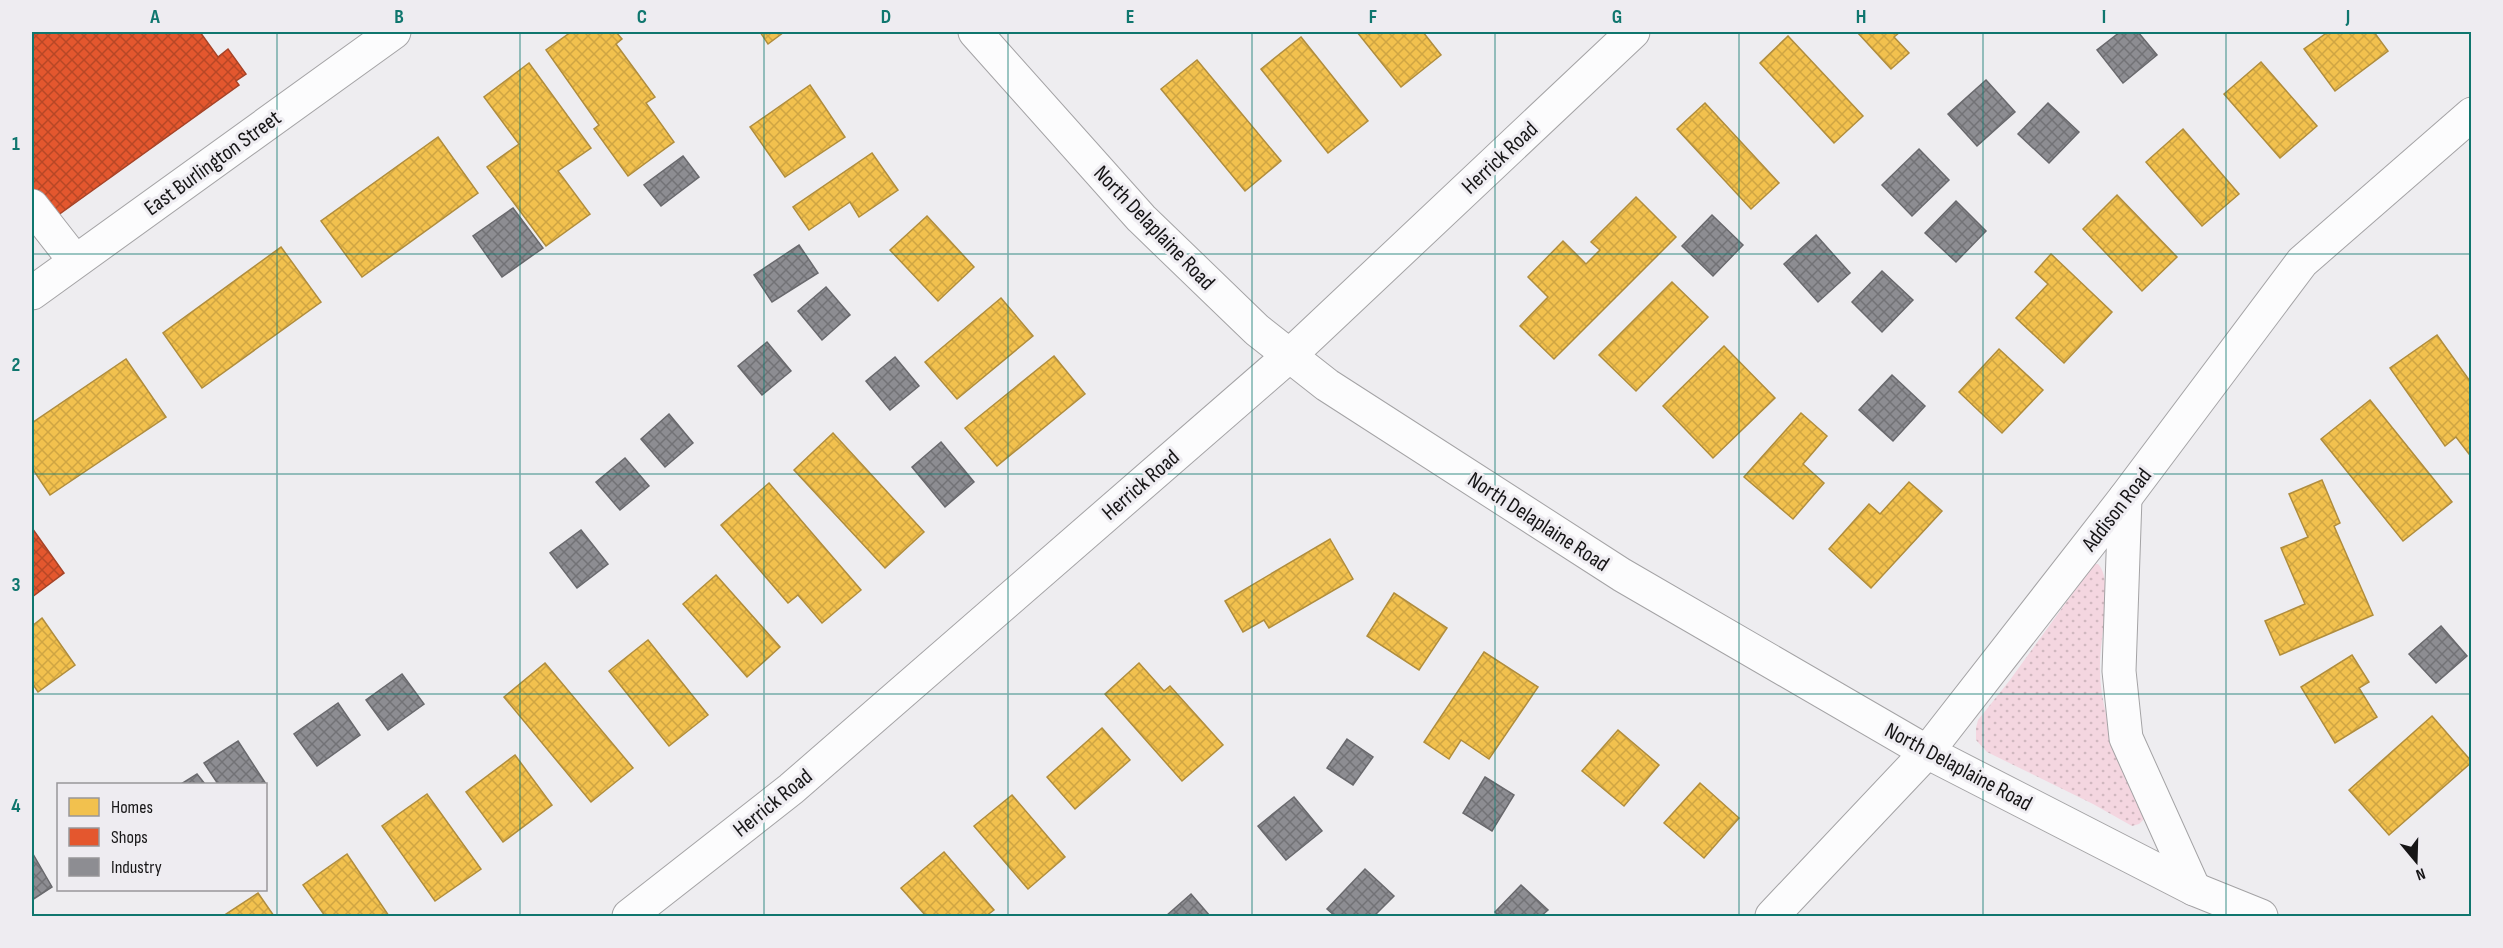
<svg xmlns="http://www.w3.org/2000/svg" width="2503" height="948" viewBox="0 0 2503 948" font-family="'Sofia Sans Condensed',sans-serif">
  <style>
    .park { fill: url(#park-dots) }
    .homes { fill: url(#homes-cross-hatch); stroke: #b08d3d; stroke-width: 1.5 }
    .shops { fill: url(#shops-cross-hatch); stroke: #a64327; stroke-width: 1.5 }
    .industry { fill: url(#industry-cross-hatch); stroke: #69696d; stroke-width: 1.5 }
    .lines { fill: none; stroke-linecap: round; stroke-linejoin: round }
    .minor-casing { stroke: #a4a3a5; stroke-width: 35 }
    .minor { stroke: #fcfcfd; stroke-width: 33 }
    .grid { fill: none; stroke: #0f766e; stroke-width: 1.5; stroke-opacity: 0.55 }
    .labels { text-anchor: middle; stroke-width: 6; stroke-linejoin: round; paint-order: stroke }
    .street-label { font-size: 22px; fill: #161516; stroke: #eeecf1 }
    .neatline { fill: none; stroke: #0f766e; stroke-width: 2 }
    .grid-label { font-size: 20px; text-anchor: middle; font-weight: bold; fill: #0f766e }
  </style>
  <defs>
    <pattern id="park-dots" width="8" height="8" patternUnits="userSpaceOnUse" patternTransform="scale(1.5)"><rect width="8" height="8" fill="#f4d6e0"/><path d="M2 2h.1M6 6h.1" fill="none" stroke="#d0b7bf" stroke-width="1.8" stroke-linecap="round"/></pattern>
    <pattern id="homes-cross-hatch" width="8" height="8" patternUnits="userSpaceOnUse" patternTransform="scale(1.5)"><rect width="8" height="8" fill="#f2c14e"/><path d="M0 0l8 8M0 8l8-8" fill="none" stroke="#cfa543"/></pattern>
    <pattern id="shops-cross-hatch" width="8" height="8" patternUnits="userSpaceOnUse" patternTransform="scale(1.5)"><rect width="8" height="8" fill="#e4572e"/><path d="M0 0l8 8M0 8l8-8" fill="none" stroke="#b84726"/></pattern>
    <pattern id="industry-cross-hatch" width="8" height="8" patternUnits="userSpaceOnUse" patternTransform="scale(1.5)"><rect width="8" height="8" fill="#8d8d92"/><path d="M0 0l8 8M0 8l8-8" fill="none" stroke="#727276"/></pattern>
  </defs>
  <rect width="100%" height="100%" fill="#eeedf0"/>
  <path class="park" d="M2094 564H2098C2114 579 2100 641 2100 663 2098 717 2126 768 2146 817L2139 824 2132 826 2093 804 1987 752 1976 740V728L1978 720 2010 680Z"/>
  <g class="homes">
    <path d="M571 32H616L622 39 616 44 655 97 646 103 674 142 628 176 594 129 599 125 546 50Z"/>
    <path d="M760 32H784L768 44Z"/>
    <path d="M1357 32H1423L1441 55 1401 87Z"/>
    <path d="M1857 32H1900L1894 37 1909 53 1891 69Z"/>
    <path d="M2328 32H2374L2388 51 2335 91 2304 49Z"/>
    <path d="M1788 36 1863 116 1834 143 1760 63Z"/>
    <path d="M1301 37 1368 121 1328 153 1261 69Z"/>
    <path d="M1197 60 1281 161 1245 191 1161 89Z"/>
    <path d="M2261 62 2317 126 2280 158 2224 94Z"/>
    <path d="M529 63 591 148 558 171 590 214 546 246 487 167 519 144 484 97Z"/>
    <path d="M810 85 845 137 785 177 750 127Z"/>
    <path d="M1705 103 1779 183 1751 209 1677 129Z"/>
    <path d="M2183 129 2239 194 2202 226 2146 162Z"/>
    <path d="M438 137 478 193 362 277 321 221Z"/>
    <path d="M872 153 898 190 859 217 850 202 809 230 793 207Z"/>
    <path d="M2117 195 2177 257 2142 291 2083 229Z"/>
    <path d="M1636 197 1676 237 1554 359 1520 326 1548 297 1528 277 1563 241 1586 264 1600 250 1591 242Z"/>
    <path d="M927 216 974 267 938 301 890 250Z"/>
    <path d="M281 247 321 302 202 388 163 333Z"/>
    <path d="M2051 254 2112 312 2064 363 2016 318 2048 284 2035 272Z"/>
    <path d="M1672 282 1708 317 1636 391 1599 355Z"/>
    <path d="M1001 298 1033 336 957 399 925 362Z"/>
    <path d="M2437 335 2472 384V452L2469 454 2456 437 2445 446 2390 368Z"/>
    <path d="M1724 346 1775 398 1713 458 1663 406Z"/>
    <path d="M1999 349 2043 390 2002 433 1959 392Z"/>
    <path d="M1054 356 1085 394 997 466 965 428Z"/>
    <path d="M126 359 166 417 50 495 32 468V423Z"/>
    <path d="M2370 400 2452 502 2403 541 2321 439Z"/>
    <path d="M1801 413 1827 436 1803 464 1824 483 1793 519 1744 477Z"/>
    <path d="M833 433 924 532 885 568 794 470Z"/>
    <path d="M2322 480 2340 523 2334 526 2373 615 2280 655 2265 621 2305 604 2281 548 2308 537 2289 494Z"/>
    <path d="M1909 482 1942 511 1871 588 1829 549 1869 504 1880 514Z"/>
    <path d="M769 483 861 590 822 623 798 595 788 603 721 525Z"/>
    <path d="M1330 539 1353 579 1269 628 1264 620 1243 632 1225 601Z"/>
    <path d="M716 575 780 647 747 677 683 604Z"/>
    <path d="M1394 593 1447 628 1419 670 1367 636Z"/>
    <path d="M42 618 75 665 38 692 32 683V626Z"/>
    <path d="M648 640 708 715 669 746 609 671Z"/>
    <path d="M1484 652 1538 687 1489 759 1461 740 1449 759 1424 742Z"/>
    <path d="M2352 655 2369 682 2359 688 2377 717 2335 743 2301 687Z"/>
    <path d="M545 663 633 768 591 802 504 697Z"/>
    <path d="M1139 663 1164 691 1170 686 1223 745 1182 781 1105 694Z"/>
    <path d="M2432 716 2472 762 2389 835 2349 790Z"/>
    <path d="M1102 728 1130 760 1075 809 1047 777Z"/>
    <path d="M1618 730 1659 765 1624 806 1582 771Z"/>
    <path d="M515 755 552 805 503 842 466 792Z"/>
    <path d="M1700 783 1739 818 1704 858 1664 823Z"/>
    <path d="M427 794 481 869 435 901 382 826Z"/>
    <path d="M1012 795 1065 857 1028 889 974 826Z"/>
    <path d="M944 852 994 910 986 916H926L901 888Z"/>
    <path d="M347 854 389 916H325L303 885Z"/>
    <path d="M258 893 274 916H223Z"/>
  </g>
  <g class="shops">
    <path d="M32 32H200L218 57 228 49 246 74 236 81 239 85 54 218 32 188Z"/>
    <path d="M32 528 64 573 32 597Z"/>
  </g>
  <g class="industry">
    <path d="M2120 32H2138L2157 55 2123 83 2097 50Z"/>
    <path d="M1986 80 2015 112 1977 146 1948 114Z"/>
    <path d="M2048 103 2079 132 2049 163 2018 134Z"/>
    <path d="M1919 149 1949 180 1912 216 1882 185Z"/>
    <path d="M683 156 699 177 661 206 644 185Z"/>
    <path d="M1956 201 1986 231 1956 262 1925 233Z"/>
    <path d="M513 208 543 248 502 277 473 236Z"/>
    <path d="M1712 215 1743 245 1713 276 1682 246Z"/>
    <path d="M1816 235 1850 273 1818 302 1784 264Z"/>
    <path d="M799 245 818 273 772 302 754 275Z"/>
    <path d="M1882 271 1913 300 1882 332 1852 302Z"/>
    <path d="M826 287 850 315 822 340 798 311Z"/>
    <path d="M767 342 791 371 762 395 738 366Z"/>
    <path d="M895 357 919 386 890 410 866 381Z"/>
    <path d="M1892 375 1925 406 1893 441 1859 410Z"/>
    <path d="M669 414 693 443 665 467 641 439Z"/>
    <path d="M941 442 974 482 945 507 912 467Z"/>
    <path d="M625 458 649 486 620 510 596 482Z"/>
    <path d="M581 530 608 564 577 588 550 553Z"/>
    <path d="M2441 626 2467 656 2436 683 2409 654Z"/>
    <path d="M402 674 424 704 388 730 366 700Z"/>
    <path d="M338 703 360 735 317 766 294 734Z"/>
    <path d="M1347 739 1373 757 1353 785 1327 768Z"/>
    <path d="M238 741 266 784H218L204 763Z"/>
    <path d="M197 774 205 784H181Z"/>
    <path d="M1485 777 1514 795 1492 831 1463 813Z"/>
    <path d="M1294 797 1322 831 1286 860 1258 826Z"/>
    <path d="M33 854 52 887 32 900V855Z"/>
    <path d="M1365 869 1394 896 1374 916H1335L1327 909Z"/>
    <path d="M1521 885 1548 910 1541 916H1499L1495 912Z"/>
    <path d="M1191 894 1210 916H1166Z"/>
  </g>
  <g class="lines">
    <g class="minor-casing">
      <g id="minor">
        <path d="M975 32 1141 218 1257 330 1327 385 1622 575 1927 752 2194 889 2261 916"/>
        <path d="M32 206 75 261"/>
        <path d="M32 293 394 32"/>
        <path d="M2125 498 2119 671 2126 738 2194 889"/>
        <path d="M629 916 791 789 1289 356 1633 32"/>
        <path d="M1772 916 1927 752 2125 498 2302 262 2472 114"/>
      </g>
    </g>
    <use href="#minor" class="minor"/>
  </g>
  <path class="grid" d="M277 32V916M520 32V916M764 32V916M1008 32V916M1252 32V916M1495 32V916M1739 32V916M1983 32V916M2226 32V916M32 254H2472M32 474H2472M32 694H2472"/>
  <g class="labels">
    <g class="street-label">
      <text transform="translate(1499 157) rotate(-43)" y="8">Herrick Road</text>
      <text transform="translate(212 162) rotate(-36)" y="8">East Burlington Street</text>
      <text transform="translate(1155 227) rotate(46)" y="8">North Delaplaine Road</text>
      <text transform="translate(1140 484) rotate(-41)" y="8">Herrick Road</text>
      <text transform="translate(2116 509) rotate(-52)" y="8">Addison Road</text>
      <text transform="translate(1539 521) rotate(33)" y="8">North Delaplaine Road</text>
      <text transform="translate(1959 766) rotate(28)" y="8">North Delaplaine Road</text>
      <text transform="translate(772 802) rotate(-39)" y="8">Herrick Road</text>
    </g>
  </g>
  <rect width="2503" height="948" fill="none" stroke="#eeecf1" stroke-width="66"/>
  <rect x="57" y="783" width="210" height="108" fill="#eeecf1" stroke="#989699" stroke-width="1.5"/>
  <rect x="69" y="798" width="30" height="18" fill="#f2c14e" stroke="#989699" stroke-width="1.5"/>
  <text x="111" y="813" font-size="18" fill="#161516">Homes</text>
  <rect x="69" y="828" width="30" height="18" fill="#e4572e" stroke="#989699" stroke-width="1.5"/>
  <text x="111" y="843" font-size="18" fill="#161516">Shops</text>
  <rect x="69" y="858" width="30" height="18" fill="#8d8d92" stroke="#989699" stroke-width="1.5"/>
  <text x="111" y="873" font-size="18" fill="#161516">Industry</text>
  <g transform="translate(2416 861) rotate(161)" stroke="#eeecf1" stroke-width="4.5" paint-order="stroke">
  <path d="M0-4.5L10 22L0 15L-10 22Z" fill="#161516"/>
  <text y="-9" font-size="16" font-weight="bold" text-anchor="middle" fill="#161516">N</text>
  </g>
  <rect x="33" y="33" width="2437" height="882" class="neatline"/>
  <g class="grid-label">
    <text x="155" y="23">A</text>
    <text x="399" y="23">B</text>
    <text x="642" y="23">C</text>
    <text x="886" y="23">D</text>
    <text x="1130" y="23">E</text>
    <text x="1373" y="23">F</text>
    <text x="1617" y="23">G</text>
    <text x="1861" y="23">H</text>
    <text x="2104" y="23">I</text>
    <text x="2348" y="23">J</text>
    <text x="16" y="150">1</text>
    <text x="16" y="371">2</text>
    <text x="16" y="591">3</text>
    <text x="16" y="812">4</text>
  </g>
</svg>
